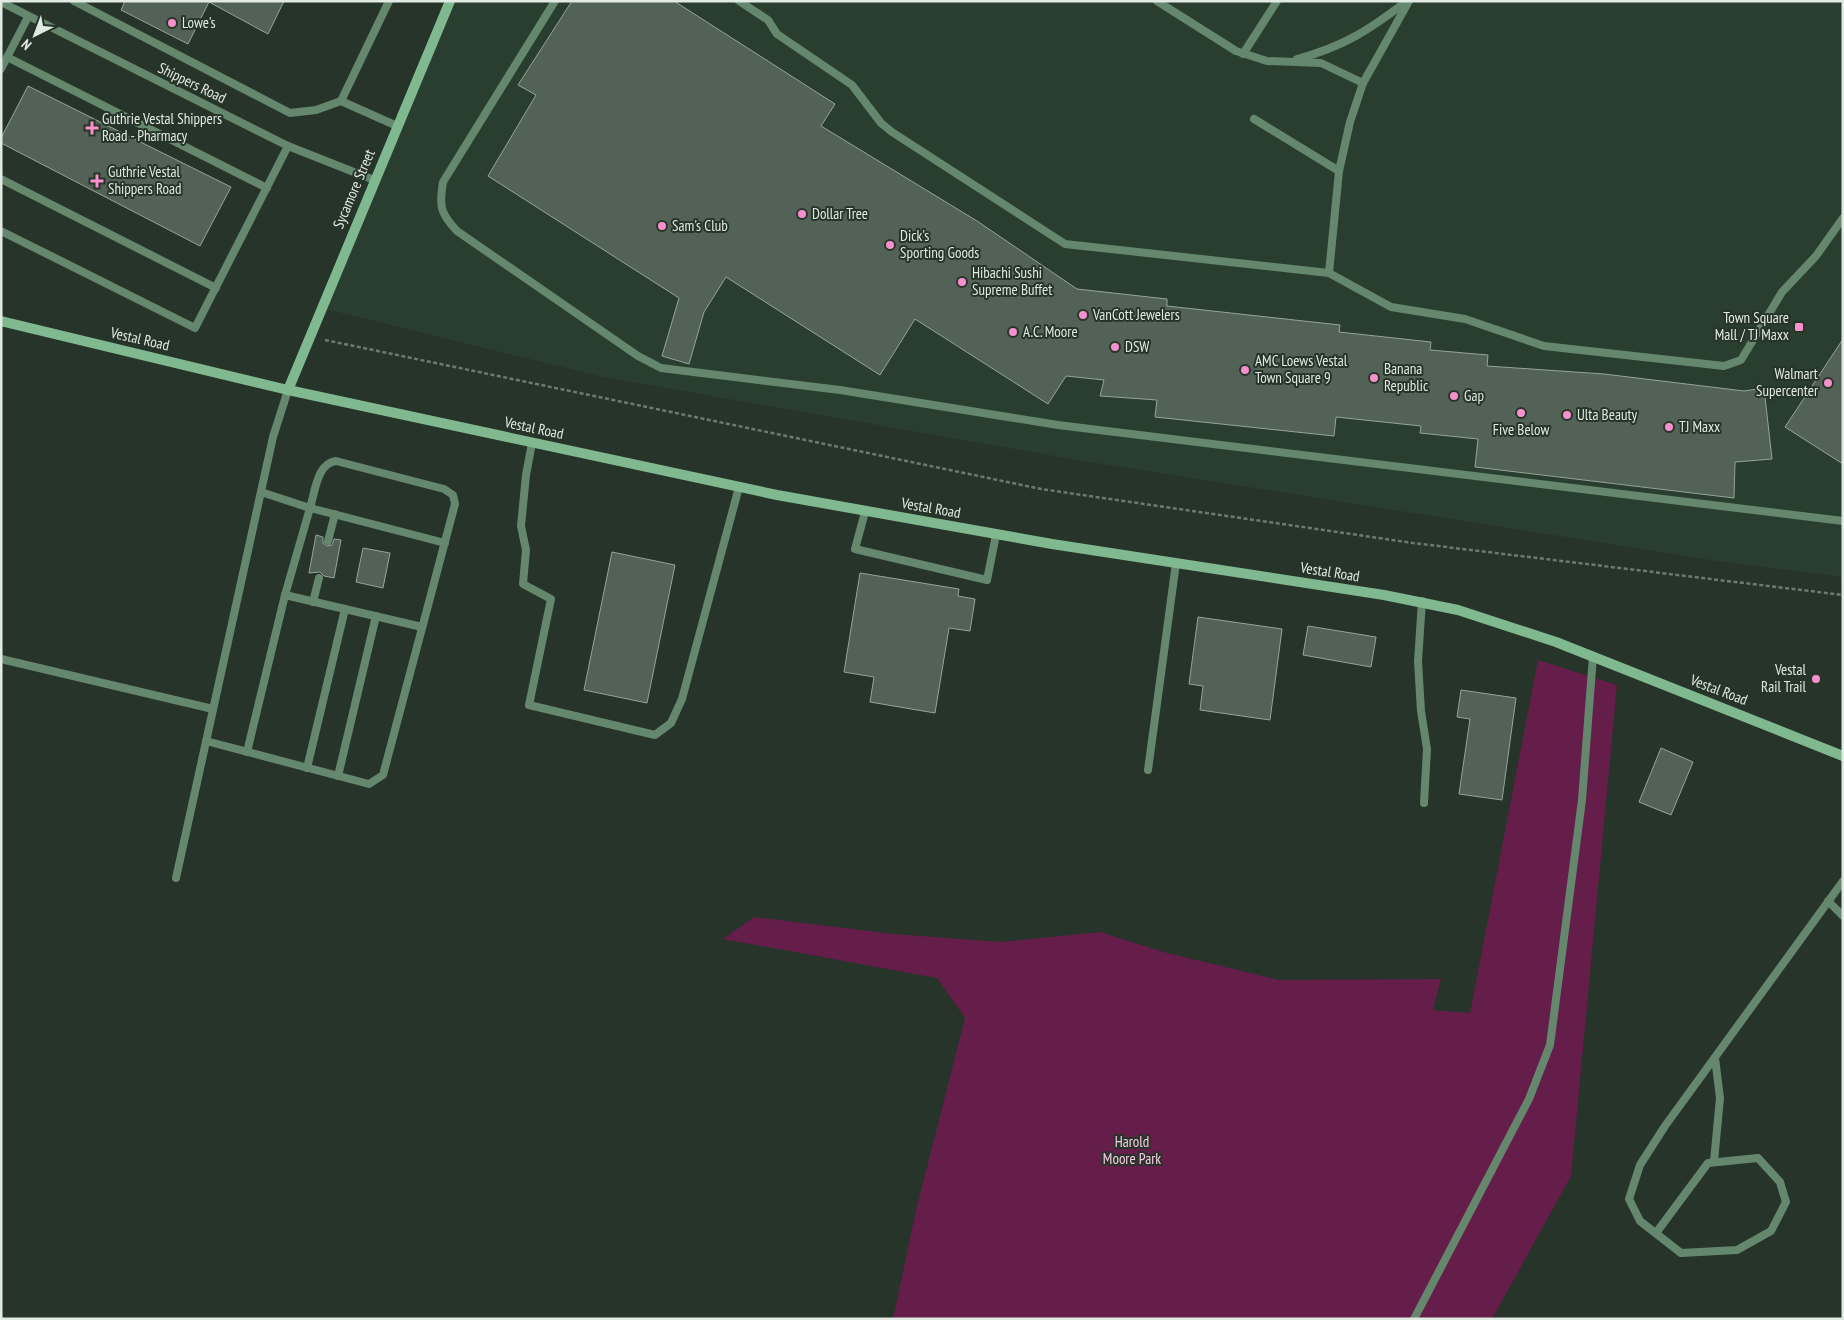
<svg xmlns="http://www.w3.org/2000/svg" width="1844" height="1320" viewBox="0 0 1844 1320" font-family="'PT Sans Narrow',sans-serif">
  <style>
    .built { fill: #293e2e }
    .green { fill: #651d4a }
    .building { fill: #526256; stroke: #94a698 }
    .lines { fill: none; stroke-linecap: round; stroke-linejoin: round }
    .path { stroke: #6e7a71; stroke-width: 2.5; stroke-dasharray: 4 2.5; stroke-linecap: butt }
    .lane { stroke: #65876d; stroke-width: 8 }
    .secondary { stroke: #80b98f; stroke-width: 10 }
    .poi-dot { fill: #f890cb; stroke: #263429; stroke-width: 2 }
    .labels { text-anchor: middle; stroke-width: 4; stroke-linejoin: round; paint-order: stroke }
    .poi-label { font-size: 15px; fill: #e1eae3; stroke: #263429; text-anchor: start }
    .street-label { font-size: 15px; fill: #e1eae3; stroke: #263429 }
    .park-label { font-size: 15px; fill: #facbe3; stroke: #263429 }
  </style>
  <rect width="100%" height="100%" fill="#263429"/>
  <path class="built" d="M450 1H1843V577L1717 561 1083 461 603 377 321 308Z"/>
  <path class="green" d="M1538 660 1617 685 1571 1176 1492 1319H893L916 1210 965 1018 937 978 723 939 754 917 893 934 1001 942 1100 932 1167 953 1279 980 1441 979 1433 1010 1470 1013Z"/>
  <g class="building">
    <path d="M125 1H284L268 34 209 2 188 44 121 10Z"/>
    <path d="M572 1H674L835 104 821 126 977 221 1077 289 1167 299V306L1340 325 1339 332 1431 342 1430 350 1488 355 1487 366 1604 374 1744 391 1764 388 1772 459 1735 462 1734 498 1475 467 1478 439 1420 433 1421 426 1336 417 1334 436 1155 417 1157 400 1100 396 1104 380 1066 376 1048 404 915 319 880 375 726 277 704 312 689 364 662 356 679 298 488 176 536 95 518 85Z"/>
    <path d="M28 86 231 187 200 246 1 143V138Z"/>
    <path d="M1843 339V464L1785 427Z"/>
    <path d="M316 535 323 537V543L327 546 332 545 334 539 341 540 334 578 324 576 320 572 309 573Z"/>
    <path d="M363 548 390 553 383 588 356 582Z"/>
    <path d="M612 552 675 565 647 703 584 690Z"/>
    <path d="M860 573 959 589 958 596 975 599 970 631 949 628 935 713 870 702 874 677 844 672Z"/>
    <path d="M1198 617 1282 629 1270 720 1200 710 1203 686 1189 684Z"/>
    <path d="M1308 626 1376 637 1371 667 1303 655Z"/>
    <path d="M1461 690 1516 698 1502 800 1459 794 1470 719 1457 717Z"/>
    <path d="M1661 748 1693 762 1671 815 1639 802Z"/>
  </g>
  <g class="lines">
    <path class="path" d="M325 340 1041 489 1413 543 1843 595"/>
    <g class="lane">
      <path d="M74 1 290 113 316 110 341 101"/>
      <path d="M389 1 341 101 397 126"/>
      <path d="M555 1 443 182C439 206 440 213 457 231L638 356 661 368 840 390 1058 425 1843 521"/>
      <path d="M739 1 768 20 777 34 852 85 881 123 892 132 1065 244 1329 273 1391 307 1465 319 1544 346 1724 366 1741 360 1782 292 1816 256 1843 218"/>
      <path d="M1157 1 1236 51 1267 61 1321 63 1363 83"/>
      <path d="M1 2 288 146 374 180"/>
      <path d="M1243 54 1277 1"/>
      <path d="M7 57 267 188"/>
      <path d="M1297 59C1343 47 1369 30 1407 1"/>
      <path d="M1 69 28 17"/>
      <path d="M1254 119 1339 171"/>
      <path d="M1 179 216 288"/>
      <path d="M1 231 195 328 288 146"/>
      <path d="M1329 273 1339 171 1350 122 1363 83 1409 1"/>
      <path d="M532 443 526 475 521 526 526 550 523 584 551 599 529 705 655 735 671 723 682 699 739 487"/>
      <path d="M865 512 855 549 987 580 996 535"/>
      <path d="M328 541 335 514"/>
      <path d="M285 595 422 627"/>
      <path d="M1422 601 1418 661 1421 711 1427 749 1424 803"/>
      <path d="M313 602 319 578"/>
      <path d="M1 659 213 709"/>
      <path d="M206 741 369 784 383 775 455 504 453 495 444 489 336 461C317 463 315 492 310 508L261 492"/>
      <path d="M247 752 285 595 310 508 445 543"/>
      <path d="M307 768 345 609"/>
      <path d="M1148 770 1176 563"/>
      <path d="M338 776 376 616"/>
      <path d="M176 878 273 437 288 390"/>
      <path d="M1828 901 1843 916"/>
      <path d="M1714 1161 1720 1098 1715 1058"/>
      <path d="M1656 1233 1708 1163 1758 1158 1780 1182 1786 1202 1771 1231 1737 1250 1681 1253 1640 1221 1629 1199 1640 1165 1665 1126 1843 881"/>
      <path d="M1414 1319 1529 1099 1550 1045 1582 800 1593 656"/>
    </g>
    <g class="secondary">
      <path d="M1 321 288 390 777 495 1052 544 1384 595 1458 610 1556 642 1843 756"/>
      <path d="M288 390 450 1"/>
    </g>
  </g>
  <g class="poi-dot">
    <circle cx="172" cy="23" r="5"/>
    <path d="M89.5 120.5h5v5h5v5h-5v5h-5v-5h-5v-5h5z"/>
    <path d="M94.5 173.5h5v5h5v5h-5v5h-5v-5h-5v-5h5z"/>
    <circle cx="802" cy="214" r="5"/>
    <circle cx="662" cy="226" r="5"/>
    <circle cx="890" cy="245" r="5"/>
    <circle cx="962" cy="282" r="5"/>
    <circle cx="1083" cy="315" r="5"/>
    <rect x="1794" y="322" width="10" height="10" rx="2.5"/>
    <circle cx="1013" cy="332" r="5"/>
    <circle cx="1115" cy="347" r="5"/>
    <circle cx="1245" cy="370" r="5"/>
    <circle cx="1374" cy="378" r="5"/>
    <circle cx="1828" cy="383" r="5"/>
    <circle cx="1454" cy="396" r="5"/>
    <circle cx="1521" cy="413" r="5"/>
    <circle cx="1567" cy="415" r="5"/>
    <circle cx="1669" cy="427" r="5"/>
    <circle cx="1816" cy="679" r="5"/>
  </g>
  <g class="labels">
    <g class="poi-label">
      <text x="182" y="28">Lowe's</text>
      <text x="102" y="124">Guthrie Vestal Shippers<tspan x="102" dy="17">Road - Pharmacy</tspan></text>
      <text x="108" y="177">Guthrie Vestal<tspan x="108" dy="17">Shippers Road</tspan></text>
      <text x="812" y="219">Dollar Tree</text>
      <text x="672" y="231">Sam's Club</text>
      <text x="900" y="241">Dick's<tspan x="900" dy="17">Sporting Goods</tspan></text>
      <text x="972" y="278">Hibachi Sushi<tspan x="972" dy="17">Supreme Buffet</tspan></text>
      <text x="1093" y="320">VanCott Jewelers</text>
      <text x="1789" y="323" text-anchor="end">Town Square<tspan x="1789" dy="17">Mall / TJ Maxx</tspan></text>
      <text x="1023" y="337">A.C. Moore</text>
      <text x="1125" y="352">DSW</text>
      <text x="1255" y="366">AMC Loews Vestal<tspan x="1255" dy="17">Town Square 9</tspan></text>
      <text x="1384" y="374">Banana<tspan x="1384" dy="17">Republic</tspan></text>
      <text x="1818" y="379" text-anchor="end">Walmart<tspan x="1818" dy="17">Supercenter</tspan></text>
      <text x="1464" y="401">Gap</text>
      <text x="1577" y="420">Ulta Beauty</text>
      <text x="1679" y="432">TJ Maxx</text>
      <text x="1521" y="435" text-anchor="middle">Five Below</text>
      <text x="1806" y="675" text-anchor="end">Vestal<tspan x="1806" dy="17">Rail Trail</tspan></text>
    </g>
    <g class="street-label">
      <text transform="translate(192 83) rotate(26)" y="5">Shippers Road</text>
      <text transform="translate(354 189) rotate(-67)" y="5">Sycamore Street</text>
      <text transform="translate(140 339) rotate(13)" y="5">Vestal Road</text>
      <text transform="translate(534 428) rotate(12)" y="5">Vestal Road</text>
      <text transform="translate(931 508) rotate(10)" y="5">Vestal Road</text>
      <text transform="translate(1330 572) rotate(9)" y="5">Vestal Road</text>
      <text transform="translate(1719 690) rotate(21)" y="5">Vestal Road</text>
    </g>
    <g class="park-label">
      <text x="1132" y="1147">Harold<tspan x="1132" dy="17">Moore Park</tspan></text>
    </g>
  </g>
  <rect width="1844" height="1320" fill="none" stroke="#e1eae3" stroke-width="5"/>
  <g transform="translate(35 35) rotate(222)" stroke="#263429" stroke-width="4" paint-order="stroke">
  <path d="M0-4L9 19L0 12L-9 19Z" fill="#e1eae3"/>
  <text y="-8" font-size="14" font-weight="bold" text-anchor="middle" fill="#e1eae3">N</text>
  </g>
</svg>
